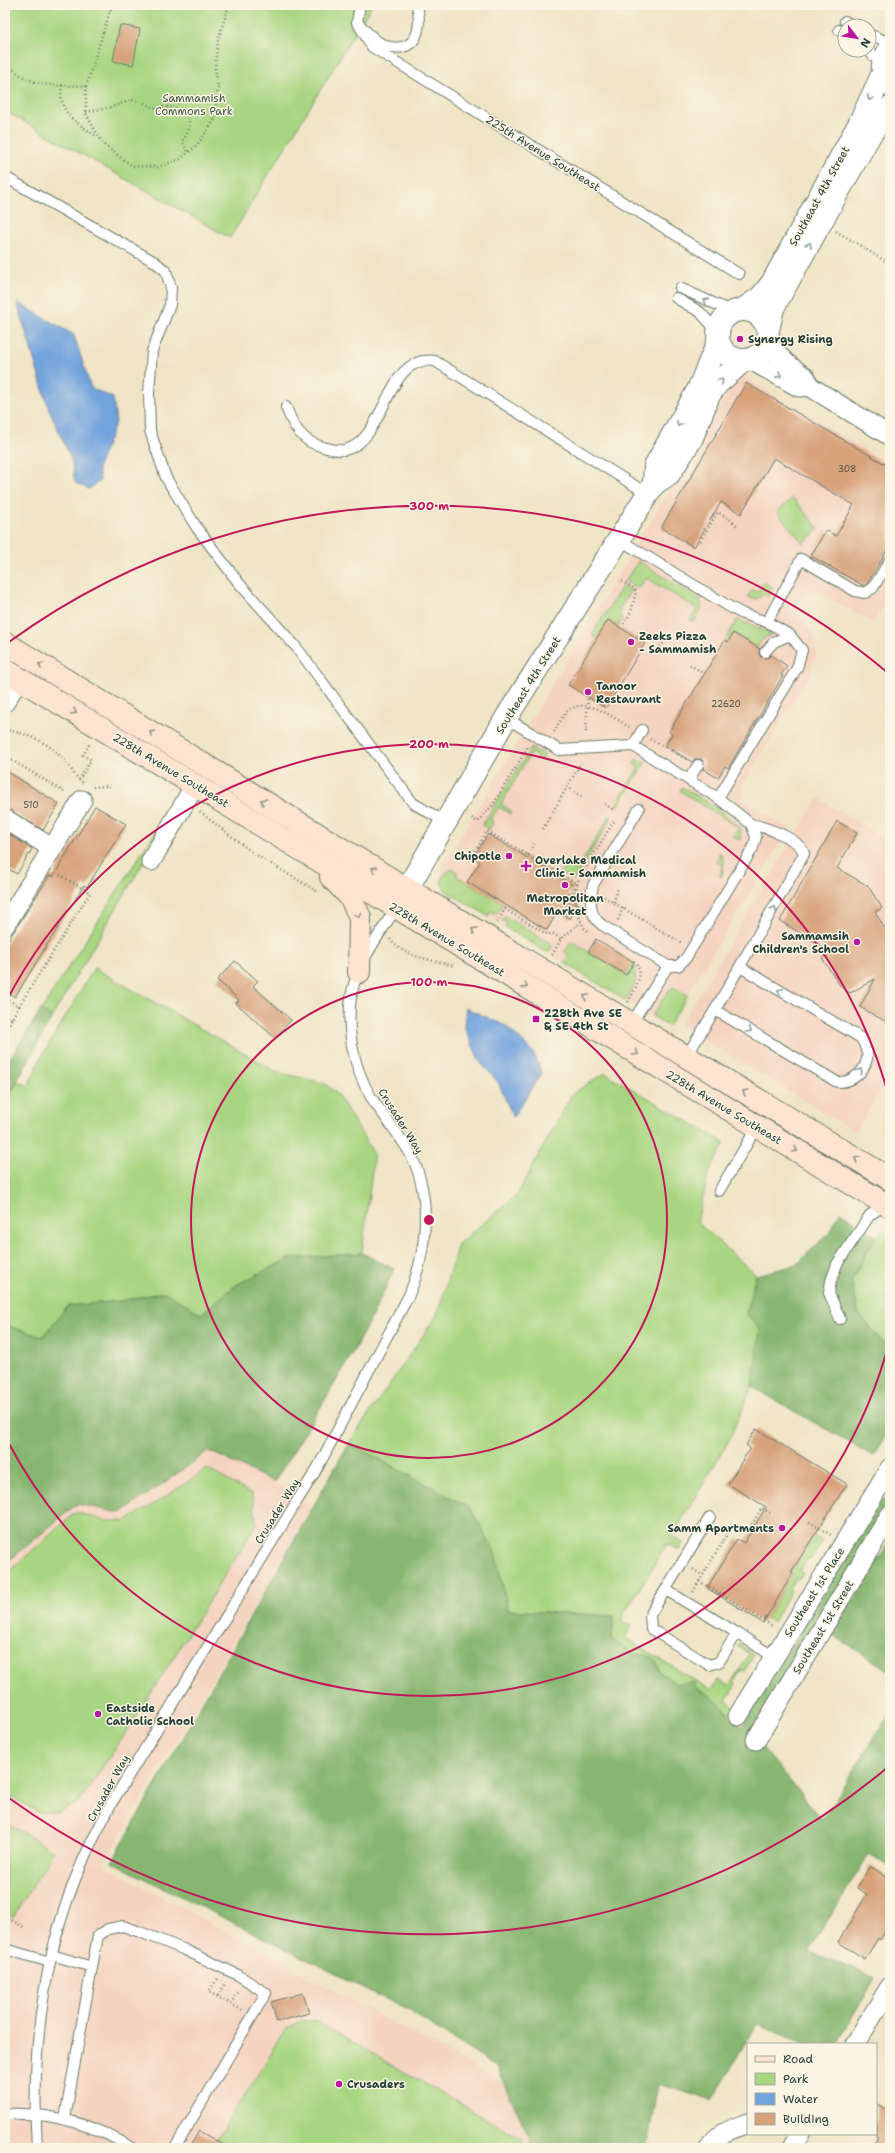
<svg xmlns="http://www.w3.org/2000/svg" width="895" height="2153" viewBox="0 0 895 2153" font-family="'Shantell Sans',sans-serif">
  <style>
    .built { fill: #f4d3c0 }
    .green { fill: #a8d581; stroke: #64895a }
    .forest { fill: #86b66f; stroke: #527a52 }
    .water { fill: #72a3dd; stroke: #487088 }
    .building { fill: #d7a17a }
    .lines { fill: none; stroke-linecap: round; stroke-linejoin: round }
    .service-casing { stroke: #687767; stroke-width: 12 }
    .minor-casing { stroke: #687767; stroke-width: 21 }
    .tertiary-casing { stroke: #687767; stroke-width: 24 }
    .secondary-casing { stroke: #687767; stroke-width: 24 }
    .path { stroke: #687767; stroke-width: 2.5; stroke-dasharray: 1 3; stroke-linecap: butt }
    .service { stroke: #fff; stroke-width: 10 }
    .minor { stroke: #fff; stroke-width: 19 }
    .tertiary { stroke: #fff; stroke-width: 22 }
    .secondary { stroke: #fde4d1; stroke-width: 22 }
    .oneway { stroke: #8f9e9a }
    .oneway2 { stroke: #8e9082 }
    .ring { fill: none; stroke: #c2185b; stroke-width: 2 }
    .poi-dot { fill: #b5179e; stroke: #fcf5e5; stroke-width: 1.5 }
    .labels { text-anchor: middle; stroke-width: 3; stroke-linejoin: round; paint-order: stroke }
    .number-label { font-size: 9px; fill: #4d5646 }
    .park-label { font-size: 11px; fill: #3a5b43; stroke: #fcf5e5 }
    .street-label { font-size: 11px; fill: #1f3d34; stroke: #fcf5e5 }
    .poi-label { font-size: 11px; font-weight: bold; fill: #1f3d34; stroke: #fcf5e5; text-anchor: start }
    .centre { fill: #c2185b; stroke: #fcf5e5; stroke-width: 2 }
    .ring-label { font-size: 12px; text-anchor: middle; font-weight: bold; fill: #c2185b; stroke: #fcf5e5; stroke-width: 3; stroke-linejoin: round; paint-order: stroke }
  </style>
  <rect width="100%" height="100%" fill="#fcf5e5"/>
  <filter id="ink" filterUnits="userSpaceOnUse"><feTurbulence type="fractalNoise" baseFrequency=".025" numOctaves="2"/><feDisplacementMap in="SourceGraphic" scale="8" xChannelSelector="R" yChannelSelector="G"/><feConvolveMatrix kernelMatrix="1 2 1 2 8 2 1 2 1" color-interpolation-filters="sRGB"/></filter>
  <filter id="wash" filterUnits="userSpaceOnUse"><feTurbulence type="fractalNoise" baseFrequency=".012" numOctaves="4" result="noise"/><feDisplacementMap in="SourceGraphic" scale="16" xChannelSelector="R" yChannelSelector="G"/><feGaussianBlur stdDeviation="0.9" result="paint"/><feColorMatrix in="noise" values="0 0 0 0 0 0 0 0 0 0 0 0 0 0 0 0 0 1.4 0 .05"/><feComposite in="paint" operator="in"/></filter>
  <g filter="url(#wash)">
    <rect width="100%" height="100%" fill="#f0e4c6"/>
    <g class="built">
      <path d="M739 374 890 465V595L873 623 815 590 808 592 798 603 797 612 813 634 817 645 816 656 808 678 743 784V801L790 828 668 1026 446 891 441 883 442 868Z"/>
      <path d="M818 798 890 842V1075L856 1132 680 1025Z"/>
      <path d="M209 1450 274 1482 312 1507 104 1865 622 2148H5V1564L77 1504 121 1513Z"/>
    </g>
    <g class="green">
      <path d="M5 5H372L230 238 5 111Z"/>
      <path d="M793 498 819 529 803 543 777 512Z"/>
      <path d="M638 561 700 599 702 608 694 622 690 620 697 609 646 578 640 587H635L625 581Z"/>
      <path d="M764 582 773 588 768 597 764 594 757 599 748 597 752 590 757 592Z"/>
      <path d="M623 585 631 590 619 610 621 612 619 616 622 618 618 626 608 620 597 638 592 635Z"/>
      <path d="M737 620 768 631 771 635 763 639 757 647 733 633 728 642 725 640Z"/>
      <path d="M531 748 544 755V758L542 760 531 753 501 804 511 811 510 814 499 807 490 820 493 822 489 830 482 825Z"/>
      <path d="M637 759 645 763 618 806 616 805 639 767 634 764Z"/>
      <path d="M682 787 714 806 741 829 740 840 732 836 739 828 680 791Z"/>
      <path d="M611 814V819L574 880 560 873 566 863 577 870Z"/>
      <path d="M164 818 168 821 52 1017 41 1010Z"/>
      <path d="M720 852 724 862 722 876 720 877 722 865 716 862Z"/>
      <path d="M451 869 457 871V876L503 903 496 915 491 911 488 916 446 891 441 883 443 876Z"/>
      <path d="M505 916 553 945 548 953 505 927 507 923 502 920Z"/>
      <path d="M571 941 626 975 634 962 636 982 625 1000 564 963 569 956 565 952Z"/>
      <path d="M94 968 277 1072 324 1083 338 1095 374 1154 362 1253 289 1259 236 1285 201 1314 165 1292 120 1301 68 1306 42 1337 5 1325V1103L18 1081 28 1086 42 1056Z"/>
      <path d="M673 987 688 995 668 1026 652 1016 668 991Z"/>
      <path d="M605 1073 725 1143 709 1172 697 1222 756 1275 746 1313 761 1330 752 1387 728 1442 672 1536 683 1543 679 1550 667 1544 621 1619 632 1626 625 1638 711 1690 718 1680 729 1686 749 1654 738 1647 739 1644 754 1655 745 1671 741 1670 734 1682 736 1684 726 1701 736 1709 735 1713H729C717 1702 694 1680 677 1684L660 1672 657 1662 641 1654 635 1655 612 1640 614 1616 508 1610 495 1553 470 1508 349 1443 437 1315 458 1244 517 1195 572 1094Z"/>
      <path d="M883 1230 890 1234V1348L883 1343 859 1314 851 1281 876 1236Z"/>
      <path d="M207 1469 252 1494 257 1524 128 1730 79 1802 58 1813 37 1812 5 1792V1575L76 1512 106 1521H126L165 1497Z"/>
      <path d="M813 1536 822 1541 810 1560 807 1559 799 1571 803 1573 799 1579 796 1577 789 1589 791 1591 773 1622 766 1618 793 1573 791 1572Z"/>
      <path d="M5 1822 54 1851 13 1917 5 1913Z"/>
      <path d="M303 2020 317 2022 522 2139 519 2148H212L286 2029Z"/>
    </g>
    <g class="forest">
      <path d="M41 1010 52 1017 5 1103V1066Z"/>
      <path d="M840 1212 876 1236 851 1281 859 1314 883 1343 890 1348V1428L873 1456 752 1387 760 1330 746 1313 756 1275 796 1265 830 1232Z"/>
      <path d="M362 1253 394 1269C362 1344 317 1413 274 1482L209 1451 121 1513 77 1504 5 1564V1325L42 1337 68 1306 120 1301 165 1292 201 1314 236 1285 289 1259Z"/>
      <path d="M349 1443 470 1508 495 1553 508 1610 614 1616 612 1640 635 1655C649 1653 656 1658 660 1672L677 1684 694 1682 697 1689 710 1695 742 1727 882 1499 890 1503 753 1736 822 1820 890 1713V1866L869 1854 809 1951 875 1978 837 2044H806L757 2024 712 2100 658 2084 647 2146 650 2148H526L530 2138 496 2067 408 2010 112 1862Z"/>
      <path d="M890 1542V1671L831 1634Z"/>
    </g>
    <g class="water">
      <path d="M17 302 74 335 91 388 113 398 116 422 98 467 100 481 89 489 75 483 72 461 49 410Z"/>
      <path d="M466 1008 506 1026 533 1052 542 1073 513 1117 498 1082 480 1062 464 1026Z"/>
    </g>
    <g id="blocks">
      <g class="building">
        <path d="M120 25 140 29 133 65 113 61Z"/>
        <path d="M746 383 890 467V545L867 584 864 586 811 556 826 530 836 536 854 505 774 458 741 514 721 502 694 547 661 528Z"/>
        <path d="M608 620 645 643 606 708 568 685Z"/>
        <path d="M733 633 760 649 759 654 761 657 767 658 771 655 787 666 781 675 783 676 728 768 725 766 718 778 703 769 704 762 701 759H695L692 762 665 746 672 734 669 732 725 640 728 642Z"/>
        <path d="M5 770 59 804 43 830 5 808Z"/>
        <path d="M95 806 126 824 87 887 84 885 15 997 5 990V945L50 875 53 877Z"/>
        <path d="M837 821 857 833 837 868 868 886 882 908 875 912 890 937V1024L860 1007 875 979 850 993 841 987 822 958 832 952 780 921Z"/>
        <path d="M5 832 32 849 17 874 5 867Z"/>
        <path d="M488 834 574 886 567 896 579 904 570 919 558 911 547 930 467 882 480 862 473 858Z"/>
        <path d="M596 939 634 962 626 975 588 952Z"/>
        <path d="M235 961 258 981 253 986 291 1020 275 1038 236 1003 239 1000 217 980Z"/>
        <path d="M756 1429 847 1484 791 1572 793 1573 763 1623 707 1588 737 1539 744 1543 766 1507 728 1484 750 1448 746 1445Z"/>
        <path d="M870 1866 890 1878V1923L880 1940 878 1938 865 1959 838 1942 867 1894 857 1888Z"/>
        <path d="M303 1993 309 2013 277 2022 271 2002Z"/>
        <path d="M876 2104 890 2112V2148H880L873 2144 876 2139Z"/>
        <path d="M199 2131 229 2148H189Z"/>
      </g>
    </g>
  </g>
  <g filter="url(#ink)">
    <use href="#blocks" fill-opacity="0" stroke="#687767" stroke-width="1"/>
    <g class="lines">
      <g class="service-casing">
        <g id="service">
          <path d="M360 5 357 22C365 30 375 42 386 46 418 54 422 28 417 5"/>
          <path d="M845 21 854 26"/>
          <path d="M357 22 372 47 739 274"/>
          <path d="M839 30 845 34"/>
          <path d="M869 34 890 43"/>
          <path d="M868 50 882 65"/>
          <path d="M5 177 155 262 166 271 171 288 170 305 152 351 149 393 150 431 166 478 197 528 238 582 297 648 413 803 445 822"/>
          <path d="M680 288 733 312"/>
          <path d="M676 298 700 312 717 331"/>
          <path d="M286 407C293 426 302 442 323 447 330 449 341 452 348 449 387 436 386 353 435 361L648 494"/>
          <path d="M620 540 730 607 743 614 767 622"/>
          <path d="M765 652 774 642 790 635"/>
          <path d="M506 718 559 750 633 746 718 798 751 824 756 837 753 848 686 958 678 966H668L602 925C588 914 590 901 593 885L639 809"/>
          <path d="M633 746 642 730"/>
          <path d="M689 779 698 765"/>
          <path d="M718 798 797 668 802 650 790 635 767 622 801 559 855 591 865 593 873 588 890 560"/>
          <path d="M715 1010 837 1082C851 1083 864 1073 867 1059 869 1052 864 1044 861 1038L740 967"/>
          <path d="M631 1024 668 966"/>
          <path d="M686 1057 715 1010 804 854C800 838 765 827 751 824"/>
          <path d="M719 1191 757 1127"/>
          <path d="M840 1319 829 1293 831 1281 837 1264 870 1215 886 1204"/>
          <path d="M710 1517 650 1615 651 1629 709 1665 719 1662 737 1633 774 1657"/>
          <path d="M666 1590 737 1633"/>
          <path d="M5 1949 50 1962"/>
          <path d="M52 1955 92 1967 98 1936 108 1929 123 1926 140 1932 183 1949 238 1975 266 1993 175 2148"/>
          <path d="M5 2114C50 2112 93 2124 132 2148"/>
          <path d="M65 2118 92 1967"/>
          <path d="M37 2148C31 2049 43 1950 84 1858 92 1840 102 1822 111 1804L318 1467 409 1295C427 1253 432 1199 412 1157 401 1136 384 1117 371 1097 353 1067 345 1026 352 992 359 960 381 933 397 906"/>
        </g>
      </g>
      <g class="minor-casing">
        <g id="minor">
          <path d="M767 343 786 363 806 378 808 385"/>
          <path d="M751 360 799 387 809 386 890 436"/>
          <path d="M5 702 19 678"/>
          <path d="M5 819 52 848"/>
          <path d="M151 861 195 785"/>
          <path d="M5 925 82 800"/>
          <path d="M738 1716 890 1468"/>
          <path d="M756 1740 890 1515"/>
          <path d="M855 2044 890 1987"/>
          <path d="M709 2148C718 2132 732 2129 748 2123"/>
          <path d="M792 2148 800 2134"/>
        </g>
      </g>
      <g class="tertiary-casing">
        <g id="tertiary">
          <path d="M889 85C880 74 881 61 890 50"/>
          <circle cx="743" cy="335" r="25"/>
          <path d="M742 310 760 298 772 283 859 124 883 73"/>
          <path d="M768 330 773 308 870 135 890 108"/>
          <path d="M654 484 655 466 698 390 718 342"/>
          <path d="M407 889 506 718 654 484 669 474 691 440 709 395 717 384 743 361"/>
        </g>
      </g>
      <g class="secondary-casing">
        <g id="secondary">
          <path d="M5 643 407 889 890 1179"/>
          <path d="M5 670 890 1207"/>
          <path d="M331 877 350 897 360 917 359 972"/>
        </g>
      </g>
      <g class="path">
        <path d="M5 61C29 89 52 85 86 86L112 5"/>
        <path d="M62 85C58 116 75 120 97 137"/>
        <path d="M86 86V114L103 144 132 166 158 167 180 159 197 145 214 121 218 88 215 67 218 40 229 5"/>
        <path d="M86 112 112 107 131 100 142 102 154 108C177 103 202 117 182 141L188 152"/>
        <path d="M836 231 890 264"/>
        <path d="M700 541 718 512 731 520 738 527"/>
        <path d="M622 581 635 589 636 592 631 612 623 625"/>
        <path d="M660 647 669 634"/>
        <path d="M690 665 702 672"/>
        <path d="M5 730C28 733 50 743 65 761 71 768 75 777 83 783"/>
        <path d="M554 732C558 725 563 714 570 709 589 698 614 718 629 727"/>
        <path d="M586 732 588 697"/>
        <path d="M650 739 688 760"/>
        <path d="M5 756 66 793"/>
        <path d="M79 780 91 760 83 755 90 743"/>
        <path d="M93 787 111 786"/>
        <path d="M567 787 581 796"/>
        <path d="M605 804 615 811"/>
        <path d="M200 812 253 853 318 892"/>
        <path d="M472 818 478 822 494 803 525 752 527 748 525 745"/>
        <path d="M543 829 581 763"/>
        <path d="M528 855 534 844"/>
        <path d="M471 858 487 831 577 884 570 898 572 901 565 911 569 914 576 903"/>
        <path d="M604 897 682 943"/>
        <path d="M614 902 618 887"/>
        <path d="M577 908 575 894 578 881 614 821"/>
        <path d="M579 917 584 928 588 931"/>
        <path d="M618 920 623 908"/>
        <path d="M497 923 505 909 548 935 552 933 561 939"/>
        <path d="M390 939C402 957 434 960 454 966"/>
        <path d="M552 955 561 939 581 922"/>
        <path d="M5 998 19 1006 12 1019 5 1015"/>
        <path d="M628 1002C635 989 646 974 634 961"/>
        <path d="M19 1006 90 893 57 873"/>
        <path d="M5 1030 12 1019"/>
        <path d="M809 1522 831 1535"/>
        <path d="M693 1569 702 1575"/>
        <path d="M699 1581 774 1627"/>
        <path d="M693 1592 733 1524 747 1532 762 1508 770 1513"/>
        <path d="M5 1916 25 1928"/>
        <path d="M217 1979 209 1992 242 2010"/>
        <path d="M218 1996 225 1984"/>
        <path d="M231 2004 238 1991"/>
        <path d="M5 2033H6"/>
      </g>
      <use href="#service" class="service"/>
      <use href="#minor" class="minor"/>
      <use href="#tertiary" class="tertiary"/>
      <use href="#secondary" class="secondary"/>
    </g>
    <defs><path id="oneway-chevron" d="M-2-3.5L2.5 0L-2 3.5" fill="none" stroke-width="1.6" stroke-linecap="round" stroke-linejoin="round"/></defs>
    <g class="oneway">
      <use href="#oneway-chevron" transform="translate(870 98) rotate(114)"/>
      <use href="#oneway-chevron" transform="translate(809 245) rotate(-60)"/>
      <use href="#oneway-chevron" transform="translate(706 301) rotate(-155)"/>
      <use href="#oneway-chevron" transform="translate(779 375) rotate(29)"/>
      <use href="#oneway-chevron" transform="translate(721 381) rotate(-45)"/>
      <use href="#oneway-chevron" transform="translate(679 424) rotate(119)"/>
      <use href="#oneway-chevron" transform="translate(774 909) rotate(-60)"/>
      <use href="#oneway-chevron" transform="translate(780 991) rotate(-149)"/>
      <use href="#oneway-chevron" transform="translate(749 1030) rotate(31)"/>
      <use href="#oneway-chevron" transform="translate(860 1071) rotate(-55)"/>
    </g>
    <g class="oneway2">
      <use href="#oneway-chevron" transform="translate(41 665) rotate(-149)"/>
      <use href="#oneway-chevron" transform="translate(74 712) rotate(31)"/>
      <use href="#oneway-chevron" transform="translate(152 733) rotate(-149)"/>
      <use href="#oneway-chevron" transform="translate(263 801) rotate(-149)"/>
      <use href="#oneway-chevron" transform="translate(374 869) rotate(-149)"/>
      <use href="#oneway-chevron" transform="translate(358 915) rotate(74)"/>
      <use href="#oneway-chevron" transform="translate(474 930) rotate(-149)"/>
      <use href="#oneway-chevron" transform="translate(525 986) rotate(31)"/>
      <use href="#oneway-chevron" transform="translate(586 997) rotate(-149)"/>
      <use href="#oneway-chevron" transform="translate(636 1053) rotate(31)"/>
      <use href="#oneway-chevron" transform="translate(745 1092) rotate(-149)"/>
      <use href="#oneway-chevron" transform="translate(795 1150) rotate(31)"/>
      <use href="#oneway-chevron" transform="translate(857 1159) rotate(-149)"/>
    </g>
  </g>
  <g class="ring">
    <circle cx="429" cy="1220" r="238"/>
    <path d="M890 1339A476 476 0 0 1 7 1440M7 1000A476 476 0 0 1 890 1101"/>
    <path d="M888 1767A714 714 0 0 1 9 1798M9 642A714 714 0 0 1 888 673"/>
  </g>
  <g class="poi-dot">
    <circle cx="740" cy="339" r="4"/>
    <circle cx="631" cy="642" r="4"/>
    <circle cx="588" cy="692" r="4"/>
    <circle cx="509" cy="856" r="4"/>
    <path d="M524 860h4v4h4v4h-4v4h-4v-4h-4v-4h4z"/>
    <circle cx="565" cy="885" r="4"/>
    <circle cx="857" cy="942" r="4"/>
    <rect x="532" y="1015" width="8" height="8" rx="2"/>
    <circle cx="782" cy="1528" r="4"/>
    <circle cx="98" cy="1714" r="4"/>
    <circle cx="339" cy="2084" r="4"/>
  </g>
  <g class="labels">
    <g class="number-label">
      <text x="847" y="472">308</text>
      <text x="726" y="707">22620</text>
      <text x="31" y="808">510</text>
    </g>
    <g class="park-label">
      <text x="194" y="102">Sammamish<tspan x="194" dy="13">Commons Park</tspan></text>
    </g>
    <g class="street-label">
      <text transform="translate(543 153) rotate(32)" y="4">225th Avenue Southeast</text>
      <text transform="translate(819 196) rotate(-61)" y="4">Southeast 4th Street</text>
      <text transform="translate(528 685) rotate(-58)" y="4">Southeast 4th Street</text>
      <text transform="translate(171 770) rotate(31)" y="4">228th Avenue Southeast</text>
      <text transform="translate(447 939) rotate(31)" y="4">228th Avenue Southeast</text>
      <text transform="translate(724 1107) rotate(31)" y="4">228th Avenue Southeast</text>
      <text transform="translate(401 1121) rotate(58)" y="4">Crusader Way</text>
      <text transform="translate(277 1511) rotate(-58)" y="4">Crusader Way</text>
      <text transform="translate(814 1592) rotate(-58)" y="4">Southeast 1st Place</text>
      <text transform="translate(823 1627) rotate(-59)" y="4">Southeast 1st Street</text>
      <text transform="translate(108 1788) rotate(-61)" y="4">Crusader Way</text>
    </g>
    <g class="poi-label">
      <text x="748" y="343">Synergy Rising</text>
      <text x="639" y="640">Zeeks Pizza<tspan x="639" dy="13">- Sammamish</tspan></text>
      <text x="596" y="690">Tanoor<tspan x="596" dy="13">Restaurant</tspan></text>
      <text x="501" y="860" text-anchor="end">Chipotle</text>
      <text x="535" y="864">Overlake Medical<tspan x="535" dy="13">Clinic - Sammamish</tspan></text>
      <text x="565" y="902" text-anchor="middle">Metropolitan<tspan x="565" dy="13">Market</tspan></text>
      <text x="849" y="940" text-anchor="end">Sammamsih<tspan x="849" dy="13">Children's School</tspan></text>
      <text x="544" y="1017">228th Ave SE<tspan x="544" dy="13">&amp; SE 4th St</tspan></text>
      <text x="774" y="1532" text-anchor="end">Samm Apartments</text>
      <text x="106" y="1712">Eastside<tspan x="106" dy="13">Catholic School</tspan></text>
      <text x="347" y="2088">Crusaders</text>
    </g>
  </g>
  <circle cx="429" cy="1220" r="6" class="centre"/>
  <g class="ring-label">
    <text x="429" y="510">300 m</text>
    <text x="429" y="748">200 m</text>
    <text x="429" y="986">100 m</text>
  </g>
  <rect width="895" height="2153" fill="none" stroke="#fcf5e5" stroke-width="20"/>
  <rect x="747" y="2043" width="130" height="92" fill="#fcf5e5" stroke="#a4ab9e"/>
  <rect x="755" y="2056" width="20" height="6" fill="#fde4d1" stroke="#a4ab9e"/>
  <text x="783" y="2063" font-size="12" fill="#1f3d34">Road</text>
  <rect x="755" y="2073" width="20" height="12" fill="#a8d581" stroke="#a4ab9e"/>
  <text x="783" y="2083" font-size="12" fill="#1f3d34">Park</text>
  <rect x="755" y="2093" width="20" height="12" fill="#72a3dd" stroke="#a4ab9e"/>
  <text x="783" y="2103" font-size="12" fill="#1f3d34">Water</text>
  <rect x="755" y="2113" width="20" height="12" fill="#d7a17a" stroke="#a4ab9e"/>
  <text x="783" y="2123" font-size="12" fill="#1f3d34">Building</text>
  <g transform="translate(857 38) rotate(121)"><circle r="19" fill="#fcf5e5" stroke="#a4ab9e"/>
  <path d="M0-3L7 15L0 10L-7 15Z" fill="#b5179e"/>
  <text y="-6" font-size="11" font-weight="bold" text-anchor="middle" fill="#1f3d34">N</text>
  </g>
</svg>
